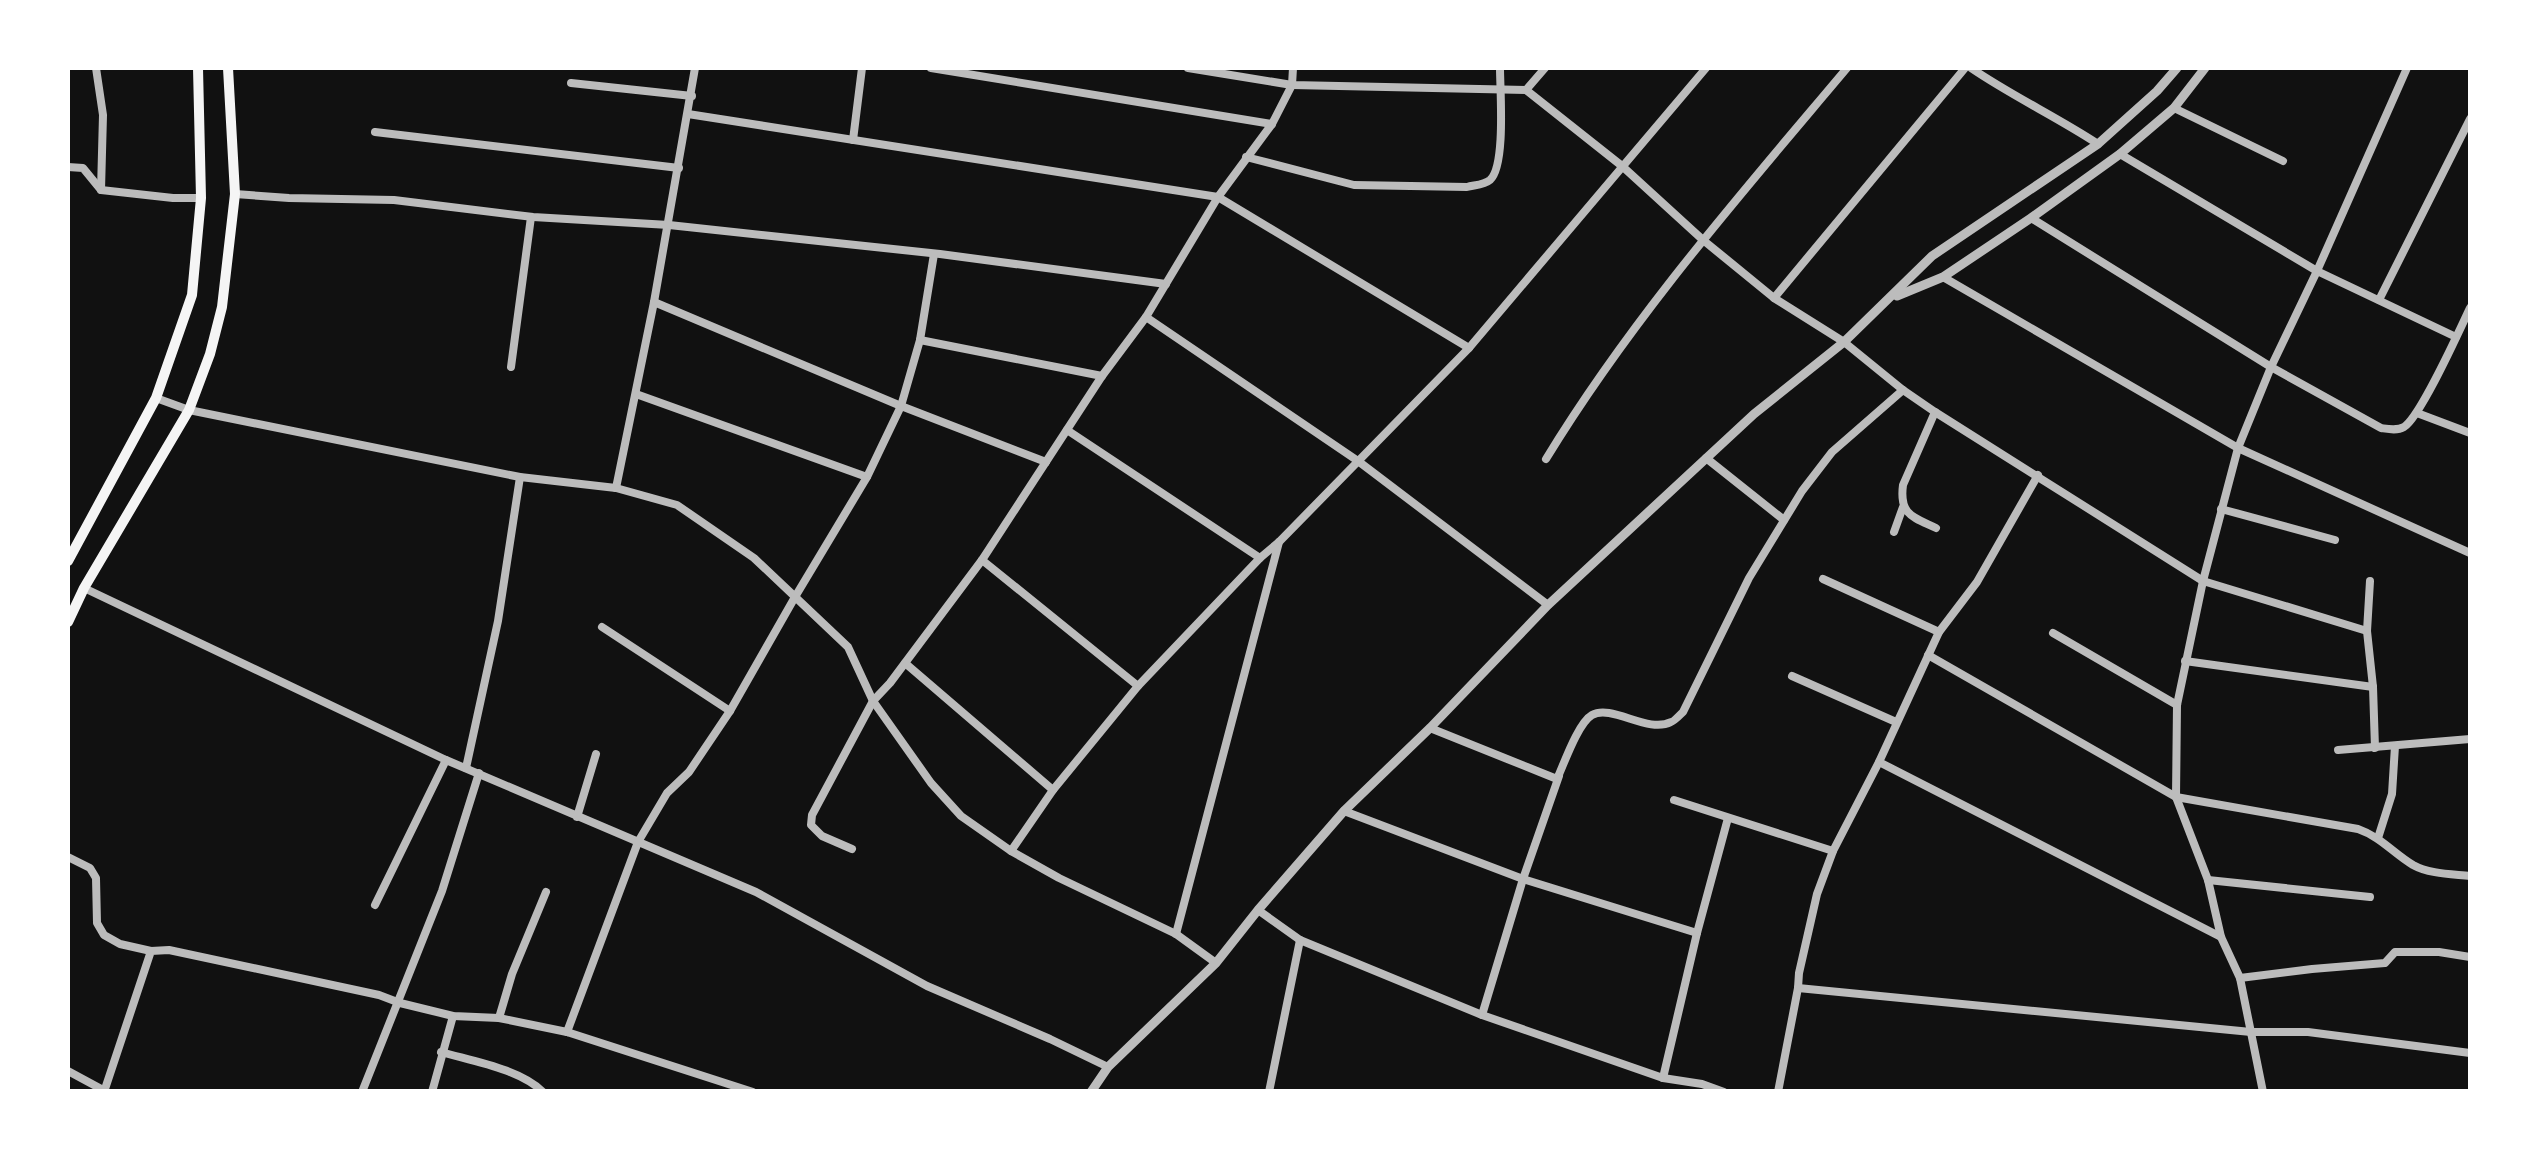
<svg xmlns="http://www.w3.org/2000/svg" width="2538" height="1159" viewBox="0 0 2538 1159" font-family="'Source Serif 4',serif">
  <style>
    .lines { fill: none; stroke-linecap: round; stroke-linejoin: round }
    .minor { stroke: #bcbcbc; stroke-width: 8 }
    .tertiary { stroke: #bcbcbc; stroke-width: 9 }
    .secondary { stroke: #f5f5f5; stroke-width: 10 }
  </style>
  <rect width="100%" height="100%" fill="#111"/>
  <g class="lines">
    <g class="minor">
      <path d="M96 68 103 115 101 190"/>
      <path d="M931 68 1272 124"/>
      <path d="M1188 68 1292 85 1526 90 1622 166 1703 240 1774 298 1844 342 1903 390 1935 412 2203 581 2367 631"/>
      <path d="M1971 68C2012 96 2057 117 2098 144"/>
      <path d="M571 83 692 96"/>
      <path d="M1526 90 1545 68"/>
      <path d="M2174 108 2283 161"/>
      <path d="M688 114 1218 197 1469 348"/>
      <path d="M375 132 679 168"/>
      <path d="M853 140 862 68"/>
      <path d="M2120 154 2317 271 2456 337"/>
      <path d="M1246 157 1354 185 1467 187C1474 185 1484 185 1490 180 1506 166 1500 90 1500 68"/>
      <path d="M68 167 83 168 101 190 173 198H201"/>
      <path d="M235 194 289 198 394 200 533 217 669 225 940 254 1166 284"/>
      <path d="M2031 218 2271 367 2381 428C2388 429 2397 431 2404 427 2421 416 2459 331 2470 308"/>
      <path d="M1943 277 2238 448 2470 553"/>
      <path d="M1774 298 1965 68"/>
      <path d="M2379 300 2470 119"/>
      <path d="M654 302 901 406 1046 462"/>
      <path d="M1146 317 1358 461 1548 605"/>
      <path d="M920 340 1102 376"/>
      <path d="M511 367 531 217"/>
      <path d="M636 394 867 477"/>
      <path d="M156 398 189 410 520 477 616 488 677 505 754 558 848 647 873 701 931 783 961 816 1011 851 1059 878 1176 934 1216 963"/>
      <path d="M1935 412 1903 485C1899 515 1913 517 1936 528"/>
      <path d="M2417 413 2470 433"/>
      <path d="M1067 430 1260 558"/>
      <path d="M1706 458 1784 520"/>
      <path d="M1546 459C1632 318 1741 194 1847 68"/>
      <path d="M616 488 654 302 695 68"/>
      <path d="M2221 509 2335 540"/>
      <path d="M1894 532 1903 507"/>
      <path d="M982 560 1138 686"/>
      <path d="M1823 579 1939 632"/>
      <path d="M2370 581 2367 631 2373 687 2375 748"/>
      <path d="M84 588 446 760 756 892 927 986 1050 1039 1108 1067"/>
      <path d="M602 627 730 711"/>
      <path d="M2053 633 2177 705"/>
      <path d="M1928 655 2176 797 2358 829C2381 837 2393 853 2413 865 2429 874 2452 874 2470 876"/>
      <path d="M2185 661 2373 687"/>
      <path d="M905 663 1053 790"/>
      <path d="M1792 676 1896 722"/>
      <path d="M1430 728 1557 779C1564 764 1578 723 1592 715 1612 704 1648 734 1671 722 1673 722 1682 713 1683 712L1749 578 1802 491 1832 452 1903 390"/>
      <path d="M2338 750 2470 739"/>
      <path d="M1879 762 2221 937"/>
      <path d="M466 768 498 621 520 477"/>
      <path d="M1674 800 1833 851"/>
      <path d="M1344 811 1523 879 1697 933"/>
      <path d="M577 817 596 754"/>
      <path d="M2378 838 2392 794 2395 746"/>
      <path d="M852 849 822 836 811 825 812 815 873 701 890 683 982 560 1102 376 1146 317 1218 197 1272 124 1292 85 1293 68"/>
      <path d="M1011 851 1053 790 1138 686 1260 558 1279 542 1469 348 1706 68"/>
      <path d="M68 857 90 868 96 878 97 923 104 935 120 944 151 951"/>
      <path d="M2208 880 2370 897"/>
      <path d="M375 905 446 760"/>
      <path d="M1258 910 1300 940 1482 1015 1663 1078 1702 1084 1724 1092"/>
      <path d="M1176 934 1279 542"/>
      <path d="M2240 978 2312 969 2385 963 2395 952H2439L2470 957"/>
      <path d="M1798 988 2251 1032H2308L2470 1053"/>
      <path d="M1482 1015 1523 879 1559 776"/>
      <path d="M499 1018 512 974 546 892"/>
      <path d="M567 1032 638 842 667 793 689 772 730 711 795 597 867 477 901 406 920 340 934 254"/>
      <path d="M441 1052C472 1061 520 1069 543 1092"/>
      <path d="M68 1071 105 1091"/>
      <path d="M1663 1078 1697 933 1728 818"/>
      <path d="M104 1092 151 951 169 950 379 995 400 1003 453 1016 499 1018 567 1032 753 1092"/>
      <path d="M362 1092 442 891 479 773"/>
      <path d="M432 1092 453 1016"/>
      <path d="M1269 1092 1300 940"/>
      <path d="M1778 1092 1798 988 1799 973 1817 894 1833 851 1879 762 1939 632 1977 582 2038 475"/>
      <path d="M2263 1092 2240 978 2221 937 2208 880 2176 797 2177 705 2203 581 2238 448 2271 367 2317 271 2407 68"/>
    </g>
    <g class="tertiary">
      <path d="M1897 296 1943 277 2031 218 2120 154 2174 108 2205 68"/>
      <path d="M1091 1092 1108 1067 1216 963 1258 910 1344 811 1430 728 1548 605 1754 414 1844 342 1932 256 2098 144 2157 91 2177 68"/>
    </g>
    <g class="secondary">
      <path d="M68 561 156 398 192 295 201 198 198 68"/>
      <path d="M68 622 84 588 189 410 210 354 222 307 235 194 228 68"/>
    </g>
  </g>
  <rect width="2538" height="1159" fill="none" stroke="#ffffff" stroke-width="140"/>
</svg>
